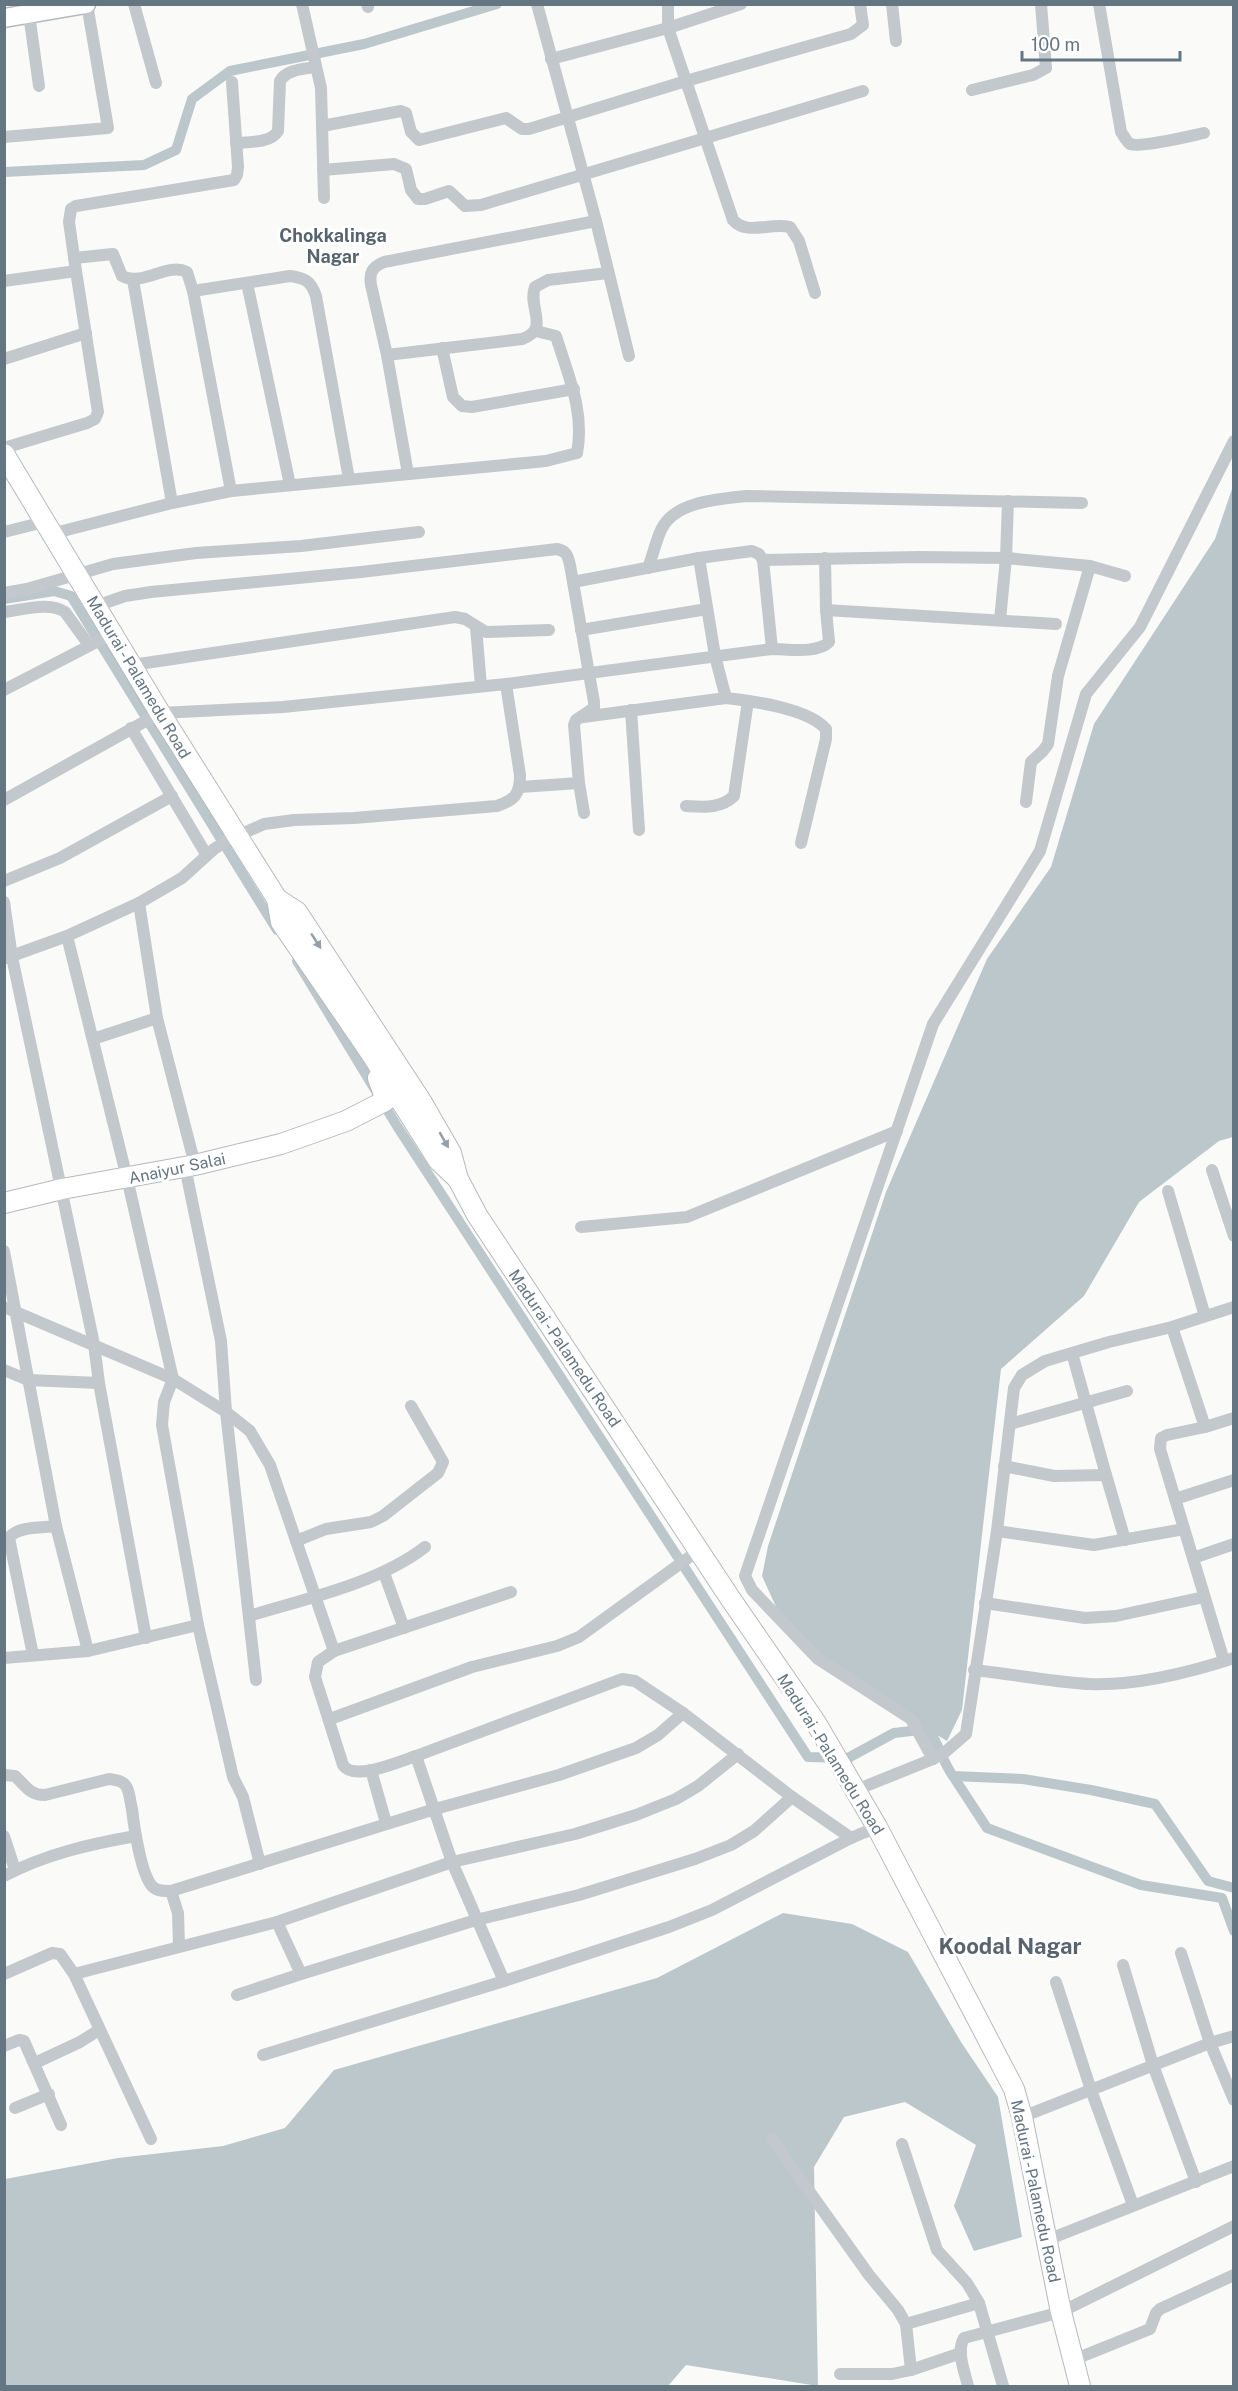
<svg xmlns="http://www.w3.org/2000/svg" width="1238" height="2391" viewBox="0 0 1238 2391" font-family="'Public Sans',sans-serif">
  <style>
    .water { fill: #bbc7cb }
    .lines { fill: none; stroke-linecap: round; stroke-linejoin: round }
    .canal { stroke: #bbc7cb; stroke-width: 10 }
    .secondary-casing { stroke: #b3babf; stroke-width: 21 }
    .primary-casing { stroke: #b5babe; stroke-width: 22 }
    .street { stroke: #c3c8cc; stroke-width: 12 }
    .secondary { stroke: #fff; stroke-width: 18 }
    .primary { stroke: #fff; stroke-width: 20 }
    .oneway { fill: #939fa8 }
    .labels { text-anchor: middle; stroke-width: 6; stroke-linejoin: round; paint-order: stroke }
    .street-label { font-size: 16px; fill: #657683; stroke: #fff }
    .neighbourhood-label { font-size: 18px; font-weight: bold; fill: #57646e; stroke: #fff }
    .district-label { font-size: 22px; font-weight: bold; fill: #57646e; stroke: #fff }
  </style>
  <rect width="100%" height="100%" fill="#fafaf8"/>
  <g class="water">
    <path d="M1233 486V1137L1219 1141 1139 1202 1084 1296 1001 1369 962 1710 947 1741 824 1666 782 1620 762 1576 768 1546 886 1192 987 959 1051 867 1094 724 1215 539Z"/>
    <path d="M783 1913 852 1924 908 1952 961 2042 998 2097 1022 2237 974 2251 954 2206 976 2145 905 2102 844 2117 814 2167 818 2386 686 2365 668 2386H5V2179L118 2158 223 2146 285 2128 334 2070 657 1978Z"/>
  </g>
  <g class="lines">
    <g class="canal">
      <path d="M4 172 144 165 176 150 192 99 230 71 364 44 497 4"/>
      <path d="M4 599 54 591 71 596 277 930"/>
      <path d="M297 961 397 1126 808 1757 848 1758 894 1733 928 1729C939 1743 942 1761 953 1776L1023 1779 1091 1790 1155 1804 1208 1881 1234 1888"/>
      <path d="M953 1776 987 1828 1141 1885 1222 1898 1234 1931"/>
    </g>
    <g class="secondary-casing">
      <path id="secondary" d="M4 18 86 4"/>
    </g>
    <g class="primary-casing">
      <g id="primary">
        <path d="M4 454 160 713 277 899 281 922 370 1052 438 1160 458 1179"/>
        <path d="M277 899 297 912 421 1101 451 1153 458 1179 477 1215 730 1598 816 1723 877 1827 1014 2089 1022 2117 1061 2312 1080 2386"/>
        <path d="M4 1203 62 1189 195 1165 281 1144 346 1121 385 1101 386 1100 378 1078"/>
      </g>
    </g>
    <g class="street">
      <path d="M134 4 156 83"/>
      <path d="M302 4 321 88 324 198"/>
      <path d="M367 4 368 7"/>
      <path d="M537 4 596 221 629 356"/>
      <path d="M668 4V28L733 220C747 236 770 222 790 227L799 241 815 293"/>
      <path d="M892 4 896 41"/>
      <path d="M1099 4 1121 132C1124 136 1126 141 1130 144 1141 148 1190 136 1204 133"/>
      <path d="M29 14 39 86"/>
      <path d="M551 59 668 28 741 4"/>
      <path d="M972 90 1033 75 1046 68 1041 4"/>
      <path d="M322 126 401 111 406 113 411 132 419 140 506 118 522 129H529L686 81 851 34 863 25 860 4"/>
      <path d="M4 137 108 128 87 4"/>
      <path d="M236 143C249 142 271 143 278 131L280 81C287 69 304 69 316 67"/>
      <path d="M323 170 394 164 406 169 411 190 418 199H425L449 191 465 206 481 205 863 91"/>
      <path d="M74 258 113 254 122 276C143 287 167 262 187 272L193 291 231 491"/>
      <path d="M133 280 172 503"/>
      <path d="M4 281 76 271 69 222 71 209 76 206 234 180 237 175 238 167 232 82"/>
      <path d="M247 283 290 485"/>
      <path d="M193 291 290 276C305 278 311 281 316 296L349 479"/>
      <path d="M442 348 453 397 462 406 472 407 574 389"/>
      <path d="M387 355 522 339C551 329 527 307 535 287L548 280 608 273"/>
      <path d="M4 359 86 333"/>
      <path d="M4 448 87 423 95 419 98 412 76 271"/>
      <path d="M408 474 387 355 371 285C369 273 372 267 384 262L596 221"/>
      <path d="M4 532 44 522"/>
      <path d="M51 534 172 503 231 491 546 461 577 453C585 412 568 375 556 336L536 331"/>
      <path d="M699 558 715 656 726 698"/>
      <path d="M825 558 826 610"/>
      <path d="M763 560 919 557 1006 558 1090 566 1125 576"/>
      <path d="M648 568C653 555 656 540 662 528 676 501 720 499 747 496L1082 503"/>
      <path d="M573 582 699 558 752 551 759 554 763 560 772 649"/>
      <path d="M4 593 27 589 113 564 196 553 301 546 419 532"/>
      <path d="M96 606 125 596 151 592 361 572 557 549C567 551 568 556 570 565L594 702V708L576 720 574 725 579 783 584 813"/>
      <path d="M4 612C22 610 50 601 65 612L89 645"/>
      <path d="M1000 620 1006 558 1008 501"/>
      <path d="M476 627 481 686"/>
      <path d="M581 630 707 609"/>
      <path d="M132 665 455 617 465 619 486 632 549 630"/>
      <path d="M4 690 112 634"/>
      <path d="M631 710 639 830"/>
      <path d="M583 717 726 698C752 701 808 708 826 729V739L801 843"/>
      <path d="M131 728 206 854"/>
      <path d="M520 787 579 783"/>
      <path d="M4 800 160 713 283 707 506 684 772 649C788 649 817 654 829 642L826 610 1056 624"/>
      <path d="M1026 802 1031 762 1043 751 1048 744 1058 676 1090 566"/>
      <path d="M686 806C704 807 720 809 734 796L748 701"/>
      <path d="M4 881 60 858 172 796"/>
      <path d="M4 902 12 957 94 1344 99 1383 146 1638"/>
      <path d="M139 903 157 1018 195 1165"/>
      <path d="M6 958 67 936 139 903 182 878 214 849 228 840 264 824 294 820 354 818 497 806C515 800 520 794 520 775L506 684"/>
      <path d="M93 1039 157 1018"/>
      <path d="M185 1167 221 1341 226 1412 250 1431 270 1465 334 1651 318 1662 315 1677 343 1765C354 1782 400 1761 416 1756L452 1862 504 1981 669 1927 712 1910 851 1838 877 1827"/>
      <path d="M1212 1170 1234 1236"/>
      <path d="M1168 1191 1205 1316"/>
      <path d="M581 1227 687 1217 897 1131"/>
      <path d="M4 1251 56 1526 88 1651"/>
      <path d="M4 1307 173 1379 226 1412 256 1680"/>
      <path d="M1172 1327 1205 1427 1167 1435 1161 1438 1160 1449 1224 1661"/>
      <path d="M1072 1353 1106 1475"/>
      <path d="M4 1370 28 1380 99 1383"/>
      <path d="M1010 1424 1127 1391"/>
      <path d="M1205 1427 1234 1418"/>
      <path d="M1004 1466 1054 1476 1106 1475 1125 1540"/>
      <path d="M1175 1499 1234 1480"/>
      <path d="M997 1531 1094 1545 1184 1529"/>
      <path d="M296 1541 326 1529 371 1522 383 1516 438 1473 443 1462 411 1406"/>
      <path d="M1193 1558 1234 1544"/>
      <path d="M384 1573 404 1628"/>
      <path d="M985 1603 1085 1618 1116 1616 1204 1597"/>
      <path d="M249 1616C305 1599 379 1583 425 1547"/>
      <path d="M198 1625 233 1777 243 1797 260 1864"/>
      <path d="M334 1651 511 1592"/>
      <path d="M33 1655 9 1538C17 1526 43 1528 56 1526"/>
      <path d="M4 1658 88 1651 198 1625 162 1425 164 1402 173 1379 127 1178 67 936"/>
      <path d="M974 1670C1012 1674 1051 1682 1089 1684 1137 1686 1188 1673 1234 1658"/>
      <path d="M330 1719 472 1667 557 1646 579 1637 699 1550"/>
      <path d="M416 1756 622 1679 635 1681 683 1713"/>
      <path d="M933 1759 911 1719 818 1659 752 1590 745 1576 933 1024 1040 851 1086 694 1140 627 1234 441"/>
      <path d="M371 1770 386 1823"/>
      <path d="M4 1775 15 1776C26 1786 29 1795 45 1795L109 1779C115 1780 122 1780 126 1786 130 1792 130 1802 132 1809 134 1826 141 1876 153 1887 157 1891 164 1891 171 1891L435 1809 559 1775 636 1748 658 1735 683 1713 792 1797 851 1838"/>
      <path d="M856 1790 933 1759 944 1753 966 1734 997 1531 1014 1388 1022 1375 1045 1361 1109 1342 1172 1327 1234 1307"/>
      <path d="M4 1836 15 1870"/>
      <path d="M4 1876C46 1854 90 1844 136 1836"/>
      <path d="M171 1891 178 1913 179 1946"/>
      <path d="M277 1922 301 1974 476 1920 579 1895 695 1859 731 1845 754 1831 792 1797"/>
      <path d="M1181 1953 1210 2043 1234 2100"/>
      <path d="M1123 1965 1153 2065 1196 2182"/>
      <path d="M4 1974 52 1953 60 1954 74 1974"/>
      <path d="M1056 1982 1091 2090 1133 2205"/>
      <path d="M237 1995 301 1974"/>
      <path d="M4 2046 19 2040 24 2041 61 2125"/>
      <path d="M263 2055 504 1981"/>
      <path d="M35 2063 80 2042 99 2030"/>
      <path d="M15 2108 49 2094"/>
      <path d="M1022 2117 1210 2043 1234 2036"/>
      <path d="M151 2139 74 1974 277 1922 452 1862 575 1834 636 1815 676 1799 698 1786 738 1754"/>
      <path d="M772 2139 869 2275 898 2310 906 2324 911 2370"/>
      <path d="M902 2144 937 2250 967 2283 979 2303 1003 2386"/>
      <path d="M1047 2240 1234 2166"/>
      <path d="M906 2324 979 2303"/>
      <path d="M1073 2360 1150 2329 1156 2313 1160 2309 1234 2275"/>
      <path d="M840 2374H892L911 2370 961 2353"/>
      <path d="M968 2386C965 2373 956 2351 964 2338L1061 2312 1234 2226"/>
    </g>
    <use href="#secondary" class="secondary"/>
    <use href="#primary" class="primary"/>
  </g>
  <defs><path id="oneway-solid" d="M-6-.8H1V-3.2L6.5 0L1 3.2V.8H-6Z" transform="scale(1.5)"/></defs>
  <g class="oneway">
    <use href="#oneway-solid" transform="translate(316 941) rotate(57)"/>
    <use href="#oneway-solid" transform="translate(444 1140) rotate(60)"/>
  </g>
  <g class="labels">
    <g class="street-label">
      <text transform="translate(139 677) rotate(59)" y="6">Madurai - Palamedu Road</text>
      <text transform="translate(177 1168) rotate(-12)" y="6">Anaiyur Salai</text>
      <text transform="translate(565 1348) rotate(56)" y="6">Madurai - Palamedu Road</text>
      <text transform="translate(831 1754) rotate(58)" y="6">Madurai - Palamedu Road</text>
      <text transform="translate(1036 2191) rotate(78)" y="6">Madurai - Palamedu Road</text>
    </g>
    <g class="neighbourhood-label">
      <text x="333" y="242">Chokkalinga<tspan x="333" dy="21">Nagar</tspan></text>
    </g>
    <g class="district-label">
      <text x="1010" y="1954">Koodal Nagar</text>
    </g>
  </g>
  <rect width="1238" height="2391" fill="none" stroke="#657683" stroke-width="12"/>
  <path d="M1022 51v9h158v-9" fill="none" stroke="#657683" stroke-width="3"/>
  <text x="1031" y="51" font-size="18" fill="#657683" stroke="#ffffff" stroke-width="4.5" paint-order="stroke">100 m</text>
</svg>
